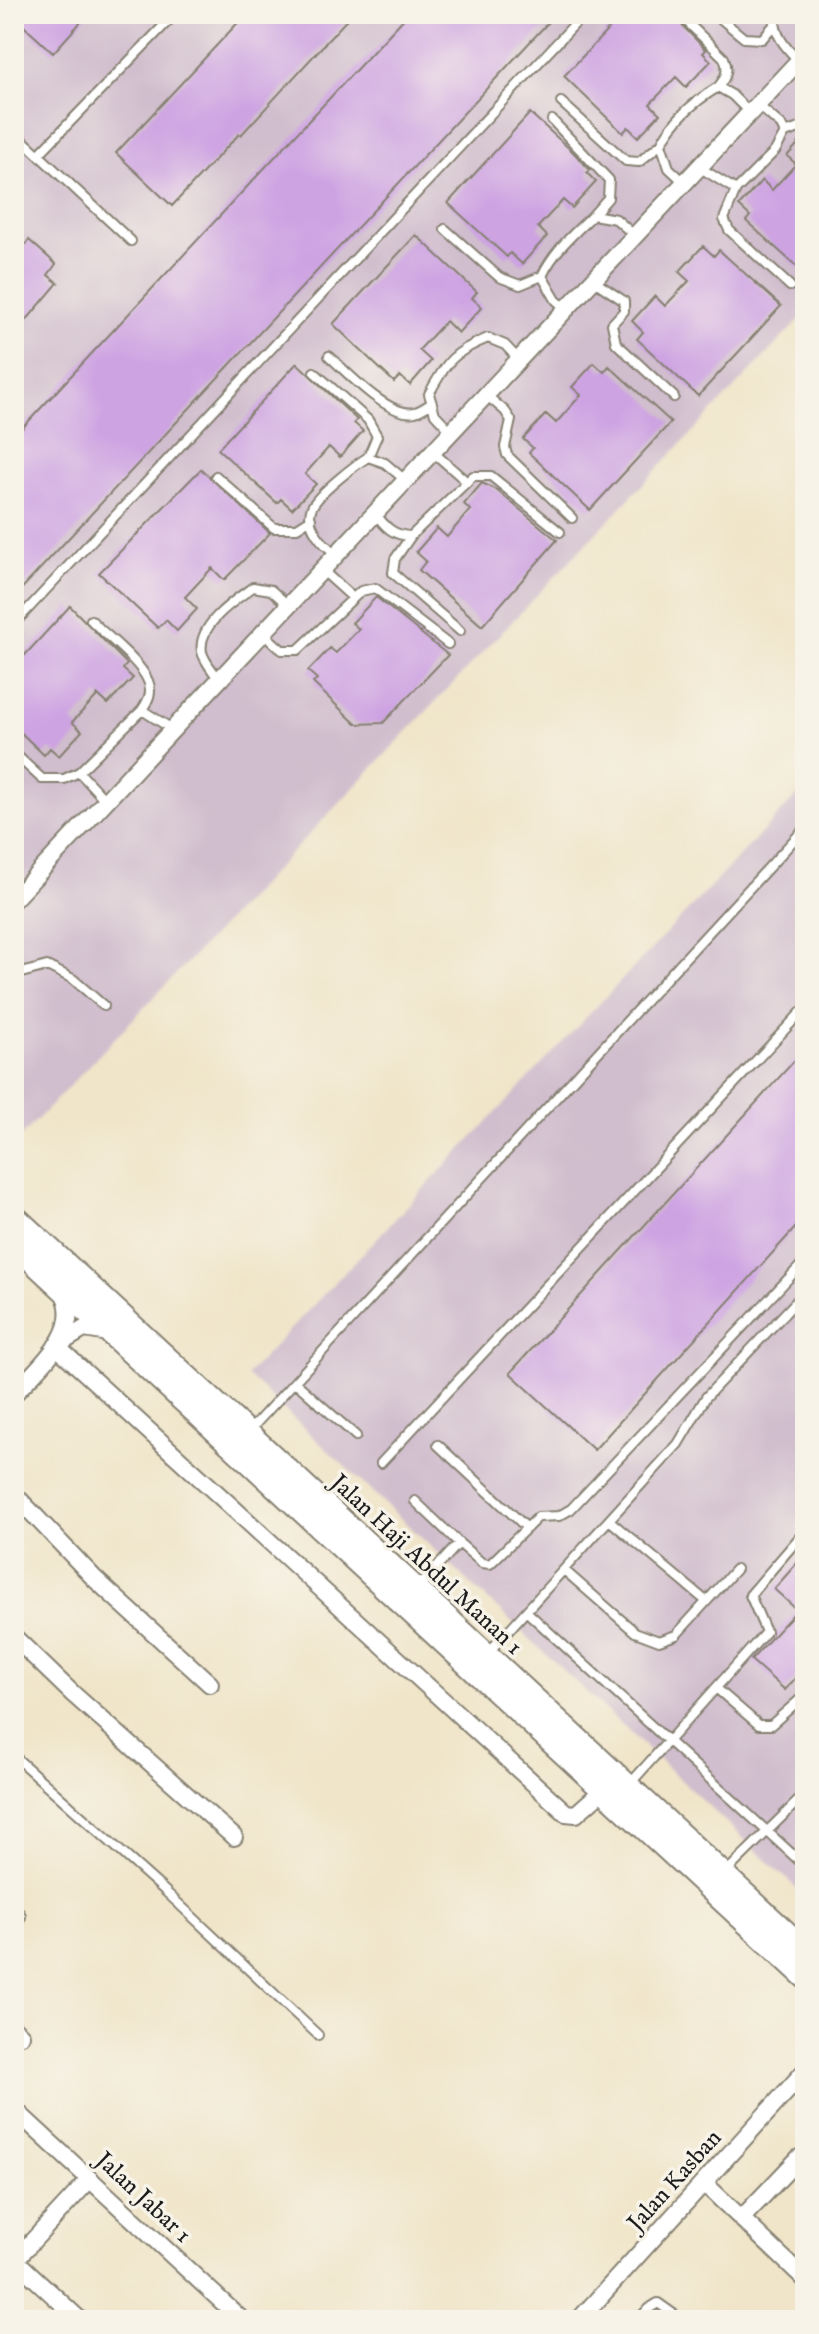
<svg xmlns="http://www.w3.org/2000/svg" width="819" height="2334" viewBox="0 0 819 2334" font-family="'IM FELL English',serif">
	<rect width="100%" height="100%" fill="#f7f3e8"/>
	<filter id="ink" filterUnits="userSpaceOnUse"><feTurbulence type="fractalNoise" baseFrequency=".0125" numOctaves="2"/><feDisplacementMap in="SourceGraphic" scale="16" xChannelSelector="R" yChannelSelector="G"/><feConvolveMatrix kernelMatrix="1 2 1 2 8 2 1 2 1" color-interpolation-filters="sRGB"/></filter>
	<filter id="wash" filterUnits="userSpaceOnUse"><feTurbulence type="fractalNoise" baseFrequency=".006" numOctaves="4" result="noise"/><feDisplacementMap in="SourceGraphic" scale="32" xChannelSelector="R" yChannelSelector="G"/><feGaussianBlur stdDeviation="1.8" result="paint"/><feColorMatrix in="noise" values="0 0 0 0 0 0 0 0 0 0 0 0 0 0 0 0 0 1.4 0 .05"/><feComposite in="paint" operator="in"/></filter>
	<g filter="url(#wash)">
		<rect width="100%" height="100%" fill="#f0e5c9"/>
		<path fill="#d0bdcd" d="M14,14h791v300l-791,830z
			M805,787v1109l-558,-521z"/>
		<g id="blocks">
			<path fill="#cda3e2" d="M14,14h74l-35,39 -39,-36z
				M246,14h106l-111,121 -2,-1 -67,72 -56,-53z
				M408,14h148l-542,583v-160z
				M623,14h48l35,36 -3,3 8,8 -25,26 -10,-10 -26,27 10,10 -22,23 -10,-10 -5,6 -59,-57z
				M530,113l43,39 17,18 -3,3 9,9 -24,26 -9,-8 -25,27 9,9 -25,28 -12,-11 -3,4 -59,-54z
				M805,136v138l-59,-53 4,-5 -11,-10 23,-26 10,10 24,-26 -9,-8z
				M416,235l61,57 -5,6 10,9 -24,26 -12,-12 -27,29 12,11 -21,24 -10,-9 -6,6 -61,-58z
				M29,240l27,24 -8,11 10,8 -44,52v-91l7,6z
				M703,246l11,10 5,-6 62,56 -83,90 -61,-57 6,-7 -11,-11 23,-25 10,10 24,-25 -10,-9z
				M297,363l60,57 -3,3 9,8 -23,26 -11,-10 -24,27 11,10 -24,25 -11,-10 -4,4 -59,-54z
				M594,363l10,9 5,-6 62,56 -81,88 -61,-57 4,-5 -10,-9 23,-25 10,9 25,-28 -9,-8z
				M201,469l69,64 -46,47 -12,-12 -27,29 12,12 -20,22 -11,-11 -8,8 -59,-55z
				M482,483l13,6 62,51 -75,86 -63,-56 7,-9 -10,-9 21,-24 10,9 23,-27 -6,-6z
				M376,597l72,58 -65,68 -27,1 -43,-41 4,-4 -9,-8 22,-23 6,5 23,-24 -7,-6z
				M70,606l57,58 -4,5 10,9 -25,26 -10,-9 -26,27 10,9 -23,25 -9,-8 -6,7 -30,-29v-59z
				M805,1049v168l-211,233 -84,-77z
				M805,1554v113l-20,23 -34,-30 46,-50 -23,-21z"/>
		</g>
	</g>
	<g filter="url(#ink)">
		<use href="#blocks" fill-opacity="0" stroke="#868072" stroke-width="2"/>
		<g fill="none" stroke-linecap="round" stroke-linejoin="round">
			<g stroke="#868072" stroke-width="12">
				<path id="lane" d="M679,14l45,44c5,12 2,20 -6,29
					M715,14l29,24 18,1 12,-14
					M775,14c-2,20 10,33 24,47
					M561,102l65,59 13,1 22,-18
					M552,120l57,60 -1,18 -15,17
					M14,132l117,109
					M785,133l20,-7
					M39,154l136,-140
					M699,167l37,23 39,-39 10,-18 -4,-8 -23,-20
					M685,183l-16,-15 -8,-24c12,-24 34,-43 57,-57l14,8 18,18
					M736,190l-12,29 5,11 61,56
					M445,229l54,48 21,8 22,-9
					M594,281l30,20v10l-12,13 4,19 58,54
					M566,309l-10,-9 -14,-24c12,-25 31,-42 51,-61l23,4 19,17
					M329,356c18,16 60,62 86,56 5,-1 12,-6 17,-9
					M314,372l54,48 9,16 -9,21
					M486,395l19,16 6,9 -6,27 2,8 65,63
					M451,431l-16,-17 -6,-20c18,-33 24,-42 59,-56l17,7 14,15
					M433,452l34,30
					M216,476l58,52h23l14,-9
					M376,514c9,13 18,22 35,22l62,-60h18l69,56
					M411,536l-16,23 -2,14 67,58
					M337,554c-13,-8 -33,-29 -25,-47 7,-14 43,-42 56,-50l17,6 20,17
					M322,570l31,28
					M91,620c15,16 49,41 57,61 5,11 0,20 -6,29
					M14,624l570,-610
					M263,633l19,17h16l63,-59 14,-3 73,56
					M219,680c-5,-8 -15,-19 -17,-28 -5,-27 33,-52 51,-65l18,3 17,15
					M14,753l28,26h22l15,-7
					M106,801l-27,-29 63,-62 30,19
					M14,975l33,-9 26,13 31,27
					M14,1076v4
					M295,1382l61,54
					M250,1430l555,-602
					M438,1445l89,83
					M381,1463l424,-455
					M415,1501l44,42 -42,46
					M609,1520l97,81
					M459,1543l23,20 8,1 48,-47 21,-1 12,-7 234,-248
					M564,1570l71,62 24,9 17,-6 60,-66
					M526,1611l279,255
					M487,1654l191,-210 28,-47 99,-105
					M716,1688l43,37h12l34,-30
					M14,1756l150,134 154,145
					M628,1786l138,-154 -16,-37 55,-64
					M724,1874l81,-80
					M638,2320l10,-11 10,-6 24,17"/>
			</g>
			<g stroke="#868072" stroke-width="20">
				<path id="street" d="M14,899l791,-845
					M61,1343l23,-14 25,4
					M56,1346l510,467 10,1 27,-24
					M14,1394c23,-26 71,-63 49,-102
					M14,1494l81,85 115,105
					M14,1637l59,57 161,143
					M14,1914l3,2
					M14,2029l7,6
					M14,2109l228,211
					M704,2183l101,96
					M741,2219l58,-61 6,6
					M14,2259l66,61
					M15,2260l75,-81
					M579,2320l226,-249"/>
			</g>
			<g stroke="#868072" stroke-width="26">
				<path id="secondary" d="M14,1216l791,734
					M14,1244l791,733"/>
			</g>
			<use href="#lane" stroke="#fff" stroke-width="8"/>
			<use href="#street" stroke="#fff" stroke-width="16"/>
			<use href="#secondary" stroke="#fff" stroke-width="22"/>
		</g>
	</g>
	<g text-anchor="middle" stroke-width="7" stroke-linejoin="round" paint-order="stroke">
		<g font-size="24" fill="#1c1c1c" stroke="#f7f3e8">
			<text transform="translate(427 1564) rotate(43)" y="8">Jalan Haji Abdul Manan 1</text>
			<text transform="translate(674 2180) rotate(-48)" y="8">Jalan Kasban</text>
			<text transform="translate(144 2197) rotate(43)" y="8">Jalan Jabar 1</text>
		</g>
	</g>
	<rect width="819" height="2334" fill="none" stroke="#f7f3e8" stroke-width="48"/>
</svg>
